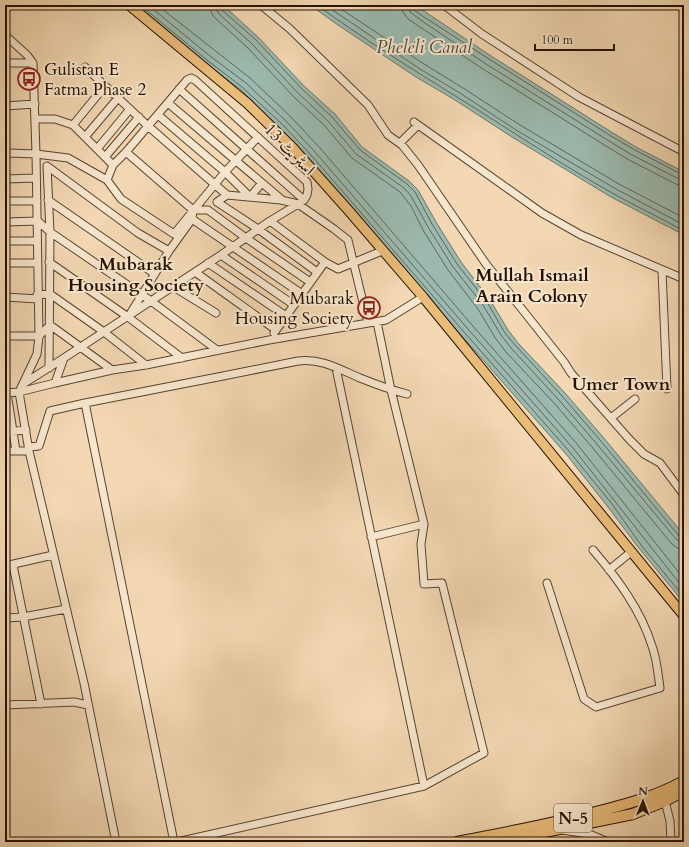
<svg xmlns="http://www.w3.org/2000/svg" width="689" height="847" viewBox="0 0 689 847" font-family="Cardo,Amiri,serif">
	<rect width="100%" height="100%" fill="#f3d8b3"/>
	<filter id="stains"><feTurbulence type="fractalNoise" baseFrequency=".005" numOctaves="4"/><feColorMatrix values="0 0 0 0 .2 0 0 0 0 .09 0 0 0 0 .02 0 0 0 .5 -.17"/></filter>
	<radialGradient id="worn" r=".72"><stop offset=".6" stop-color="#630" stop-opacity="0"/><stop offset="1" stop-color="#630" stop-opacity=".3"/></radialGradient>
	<path fill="#9bb9ae" stroke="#6c7669" d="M134,5h89l36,33 46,49 30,27 27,33 47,34 9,9 18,32 25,40 29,38 18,30 10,13 47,50 38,44 81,98v68l-46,-56 -30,-40 -42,-53 -105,-119 -152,-176 -29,-31 -40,-39 -35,-26z
		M310,5h105l76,51 122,77 23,14 48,25v63l-73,-38 -99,-60 -57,-37 -39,-23 -78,-52z"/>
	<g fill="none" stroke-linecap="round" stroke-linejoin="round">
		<path stroke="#606558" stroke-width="1" d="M140,5l67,55 35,27 41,38 29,31 152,176 105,119 43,53 29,41 43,52
			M148,5l62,51 36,27 40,38 29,31 153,177 105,119 111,141
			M157,5l93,73 41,39 29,31 152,177 105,119 107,135
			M210,5l1,7 3,5 34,31 46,49 30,28 28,33 48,34 11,14 12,24 25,40 30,39 18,30 10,13 48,51 38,44 79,96 6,5 7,1
			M216,5l2,8 34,31 46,49 30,28 28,33 48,34 7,8 17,31 25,40 30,38 18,30 10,13 47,51 38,44 80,96 4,3 4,1
			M221,5l1,5 34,30 46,49 30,28 28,33 47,34 8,8 17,32 25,40 30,38 18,31 10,12 47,51 38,44 79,96 5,1
			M317,5c45,33 92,62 140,92 52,32 103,67 157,97 23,13 47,24 70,37
			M325,5l95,64 40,24 56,37 100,59 68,36
			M335,5l89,59 39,24 57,37 99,59 65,34
			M402,5l1,7 5,7 75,50 123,77 23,14 47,24 8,2
			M408,5l2,7 12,9 64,43 123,77 23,14 47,24 5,1
			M413,5l1,5 10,7 65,42 122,77 24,14 46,24 3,1"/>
		<g stroke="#58432e" stroke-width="9">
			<path id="minor" d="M261,5l29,24 78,76 20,30 14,10 16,20 68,99 78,98 7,11 58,66 15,15 16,9 24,32
				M444,5l38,29 97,63 105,55
				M5,35l22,20 6,8 3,91 3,182 -2,18 -18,38 10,59 55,232 32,159
				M5,63h28
				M85,67l63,59 79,69 54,5 17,4 36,25 14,11 20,83
				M179,89l125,111
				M168,103l113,96
				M5,106l30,-2
				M158,115l67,57 25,25 11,-13
				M35,119h20l18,6 40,40
				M414,122l128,91 39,22 103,44
				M73,125l32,-39
				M85,137l33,-39
				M400,143l18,-18
				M97,149l33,-40
				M126,152l67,58h15l38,28 64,44
				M5,155l5,-2 26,1 32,4 39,22 14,19 53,35 51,-62 33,-35
				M105,157l34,-40
				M5,179l31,-1
				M227,195l-10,7 41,27 59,43
				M48,200l107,74
				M5,201h32
				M193,210l-1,9 110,75
				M270,221l55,41 13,7 44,-18
				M5,222l33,-1 12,11 101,69 66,49
				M5,241h32
				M221,255l73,50
				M49,262l79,55 54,41
				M5,263h32
				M208,263l78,53
				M662,270l5,119
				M195,272l81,58
				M172,286l44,27
				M37,295l13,-1 54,38 42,33
				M5,297l33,2
				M130,314l39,-63 23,-32
				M274,333l51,-71
				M5,336h34l11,-11 62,45
				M49,368l1,-136 -3,-66 91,67 31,18
				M336,368l88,418
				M55,383l57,-13 34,-5 123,-25 117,-20 37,-23
				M23,384l41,-26
				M5,393l14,-1 36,-9 9,-25 157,-103 49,-34 28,-17 6,-4 3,-5 1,-6 -1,-7 -112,-102 -4,-2 -4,2 -61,72 -13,13 -6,15
				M7,393l9,58
				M85,403l89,439
				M611,418l24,-19
				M5,432l21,-2
				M29,447l10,-1 11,-35 35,-8 133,-26 80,-16c23,-3 41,8 62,17 15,6 31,12 47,16
				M5,451h24
				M371,537l53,-13 -33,-134 -14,-68
				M13,565l28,139
				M5,566l48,-11
				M609,570l22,-18
				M547,583l37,116 12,8 64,-19c-2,-14 -3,-29 -8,-42 -11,-36 -35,-68 -59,-96
				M5,618l18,-1 43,-8
				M5,705l69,-3 14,3
				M665,801l5,20 1,21
				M562,830l27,4 19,8
				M502,840v2
				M177,842l247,-56 60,-33 -42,-170 -18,1 -3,-40 3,-20"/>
		</g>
		<g stroke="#251101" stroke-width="11">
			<path id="major" d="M129,5l118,98 45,44 57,64 74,86 261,319"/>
		</g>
		<g stroke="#251101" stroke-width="12">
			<path id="highway" d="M515,838l118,-24 32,-13 19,-10
				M457,842c45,-9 90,-17 135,-29 32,-8 63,-16 92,-32"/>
		</g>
		<use href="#minor" stroke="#f7e6ce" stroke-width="7"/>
		<use href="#major" stroke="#eabc7a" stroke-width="9"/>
		<use href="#highway" stroke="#eabc7a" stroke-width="10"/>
	</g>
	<defs>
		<g id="bus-ring" transform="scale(1.15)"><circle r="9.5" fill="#f7e6ce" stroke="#8f2418" stroke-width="1.5"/><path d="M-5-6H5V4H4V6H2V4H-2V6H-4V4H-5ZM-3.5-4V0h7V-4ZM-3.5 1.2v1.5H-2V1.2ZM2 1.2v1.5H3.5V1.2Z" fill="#8f2418"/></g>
	</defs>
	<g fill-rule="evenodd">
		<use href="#bus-ring" x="29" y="79"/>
		<use href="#bus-ring" x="369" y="308"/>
	</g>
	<g text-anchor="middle" stroke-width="4" stroke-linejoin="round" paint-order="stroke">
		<rect fill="#f7e6ce" stroke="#64513e" stroke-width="1" x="554" y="804" width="38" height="28" rx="3"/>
		<g font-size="16" font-weight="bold" fill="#251101">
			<text x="573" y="824">N-5</text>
		</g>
		<g font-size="17" fill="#251101" stroke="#f7e6ce" text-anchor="start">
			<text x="44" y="75">Gulistan E<tspan x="44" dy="20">Fatma Phase 2</tspan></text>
			<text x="354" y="304" text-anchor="end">Mubarak<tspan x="354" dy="20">Housing Society</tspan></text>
		</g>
		<g font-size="17" fill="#251101" stroke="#f7e6ce">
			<text transform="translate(290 149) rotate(46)" y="6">اسٹریٹ 13</text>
		</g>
		<g font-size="18" font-style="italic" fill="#4e4c3e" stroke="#f7e6ce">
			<text x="424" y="53">Pheleli Canal</text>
		</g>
		<g font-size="18" font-weight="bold" fill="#251101" stroke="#f7e6ce">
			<text x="136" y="270">Mubarak<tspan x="136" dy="21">Housing Society</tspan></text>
			<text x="532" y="281">Mullah Ismail<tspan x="532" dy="21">Arain Colony</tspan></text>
			<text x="621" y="390">Umer Town</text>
		</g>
	</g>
	<rect width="689" height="847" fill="none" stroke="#f3d8b3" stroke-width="20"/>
	<rect x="6" y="6" width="677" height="835" fill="none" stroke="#251101" stroke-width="2"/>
	<rect x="10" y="10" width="669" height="827" fill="none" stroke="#251101"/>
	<g transform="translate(643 801) rotate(1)" stroke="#f7e6ce" stroke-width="3" paint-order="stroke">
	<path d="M0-3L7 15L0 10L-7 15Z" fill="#251101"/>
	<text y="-6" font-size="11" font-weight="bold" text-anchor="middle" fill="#251101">N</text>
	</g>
	<path d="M535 44v6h79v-6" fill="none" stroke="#251101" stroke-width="2"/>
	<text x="541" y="44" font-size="12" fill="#251101" stroke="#f7e6ce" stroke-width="3" paint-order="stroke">100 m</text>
	<rect width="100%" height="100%" filter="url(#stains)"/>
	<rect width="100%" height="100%" fill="url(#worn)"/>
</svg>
